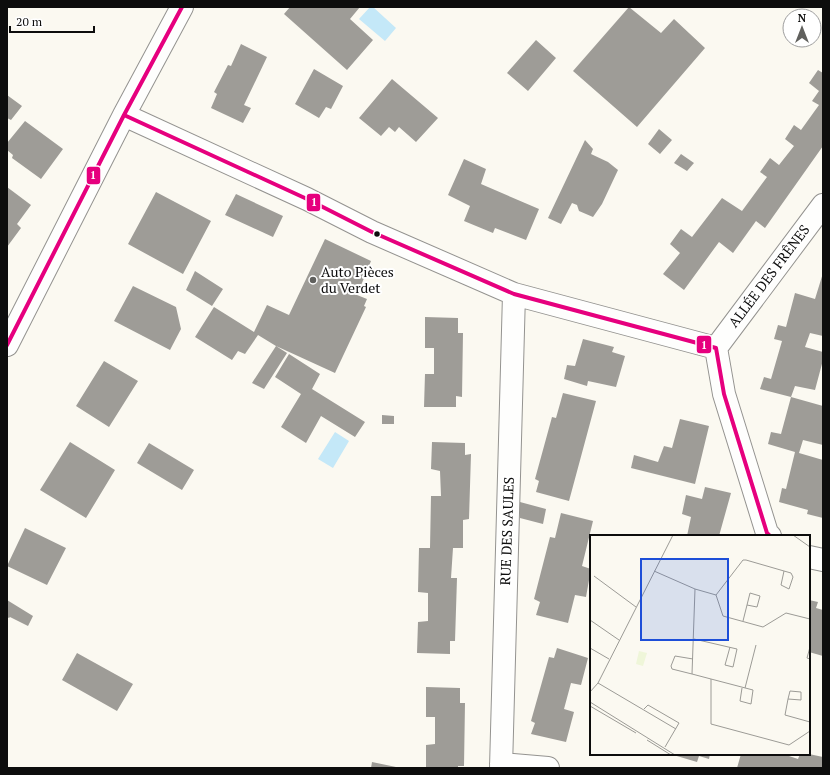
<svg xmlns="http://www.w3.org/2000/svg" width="830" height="775" viewBox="0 0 830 775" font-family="'PT Serif',serif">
	<rect width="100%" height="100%" fill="#fbf9f1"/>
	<path fill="#c4e8f8" d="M370,7h3l23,21 -11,13 -26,-22z
		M335,432l14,9 -16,27 -15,-9z"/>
	<path fill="#9e9c97" d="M290,7h70l-10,12 23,21 -26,30 -63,-56z
		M629,7l32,26 13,-14 31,29 -68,79 -64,-56z
		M536,40l20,18 -28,33 -21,-18z
		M241,44l26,13 -23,48 7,3 -8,15 -32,-15 6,-14 -3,-2 14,-27 3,1z
		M314,69l29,17 -12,23 -5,-2 -7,11 -24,-14z
		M818,70l5,3v73l-58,82 -9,-7 -23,32 -14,-11 -35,48 -21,-16 17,-21 -10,-9 11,-15 11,8 30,-39 20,13 25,-34 -7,-5 10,-14 9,7 15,-19 -9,-7 9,-14 7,5 18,-25 -7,-4 7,-10 -10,-8z
		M392,79l46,39 -22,24 -17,-15 -4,5 -6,-5 -8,9 -22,-18z
		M7,95l15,11 -11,14 -4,-2z
		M25,121l38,28 -22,30 -29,-21 1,-3 -6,-5v-7z
		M659,129l13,11 -12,14 -12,-10z
		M585,140l8,9 -2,5 17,8 10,8 -16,34 -9,13 -14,-6 -2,-6 -5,-2 -11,21 -13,-6z
		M681,154l13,9 -7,8 -13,-8z
		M464,159l22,10 -5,15 58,25 -13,31 -31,-12 -2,5 -29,-12 6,-15 -22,-11z
		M7,187l24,18 -14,19 4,4 -14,19z
		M156,192l55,29 -28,53 -55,-30z
		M236,194l47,22 -10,21 -48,-22z
		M325,239l46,22 -14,34 10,4 -3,7 2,1 -31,66 -59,-27 -18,-11 -13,19 -7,-3 -6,9 -37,-23 19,-30 40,25 13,-27 22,10z
		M195,271l28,18 -11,17 -26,-16z
		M823,273v63l-13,-3 -5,14 18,5v8l-8,30 -20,-4 -4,11 -31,-8 4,-12 7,2 11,-38 -8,-2 4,-14 8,2 9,-34 20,6z
		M133,286l43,21 5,22 -11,21 -56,-29z
		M425,317l33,1v15h5l-1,64 -6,-1v11h-32l1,-33h9v-26h-9z
		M583,339l31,8 -2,5 13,4 -9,31 -28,-6 -1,5 -23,-7 3,-14 8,1z
		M276,346l11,7 -23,36 -12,-6z
		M289,354l31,20 -8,15 53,33 -10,15 -34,-21 -15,27 -25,-16 20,-33 -26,-17z
		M104,361l34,20 -29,46 -33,-21z
		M563,393l33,8 -27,100 -33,-9 3,-11 -4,-2 17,-62 4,1z
		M791,397l32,9v39l-20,-5 -4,13 24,7v58l-16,-4 1,-4 -29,-8 3,-14 4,1 9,-37 -27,-8 3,-12 10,2z
		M382,415l12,1v8h-12z
		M680,419l29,7 -14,58 -64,-16 3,-13 24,7 6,-16 8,2z
		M70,442l45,28 -29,48 -46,-28z
		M432,442l33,1v12l6,-1 -2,65 -6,1v28h-10l-2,30h6l-2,63h-5v13l-33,-1 1,-31 10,-1v-28l-10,-1 1,-44h11l1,-52h10l-1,-25 -9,-2z
		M149,443l45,27 -12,20 -45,-27z
		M705,487l26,6 -12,43h-32l4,-19 -9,-3 4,-19 16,4z
		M520,502l26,7 -3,15 -23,-6z
		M561,513l32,8 -11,45 9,3 -5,28 -11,-2 -7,28 -32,-8 4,-13 -6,-3 16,-62 5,1z
		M25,528l41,20 -19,37 -40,-19z
		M7,600l26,16 -5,10 -18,-9 -1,1 -2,-1z
		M809,600l9,2 -2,6 7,2v46l-14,-4z
		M557,648l31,10 -7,27 -10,-2 -7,26 10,3 -8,30 -35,-8 4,-11 -4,-2 18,-64 5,1z
		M77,653l56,31 -16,27 -55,-31z
		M426,687l34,1v15h5l-1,63h-6v2h-32v-23l9,-1v-27h-9z
		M670,754h40l-1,5 -10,-3 -2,6z
		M741,754h48v2l9,3 2,-5h9l14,3v11h-86z
		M372,762l24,5 -1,1h-24z"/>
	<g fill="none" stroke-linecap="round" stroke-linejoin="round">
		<g stroke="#949390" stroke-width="24">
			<path id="minor" d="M124,115l183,84 65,33 142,62 202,54 8,46 43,139 3,3
				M7,345l117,-230 58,-108
				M716,348l107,-143
				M809,557l14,3
				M501,764l47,4
				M501,768l13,-474"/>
		</g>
		<use href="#minor" stroke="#fefefd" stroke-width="22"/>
		<g stroke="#fff" stroke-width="7">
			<path id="bus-1" d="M124,115l183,84 65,33 142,62 202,54 8,46 43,139 3,3
				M7,345l117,-230 58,-108"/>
		</g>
		<use href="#bus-1" stroke="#e6007e" stroke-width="4"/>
	</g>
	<circle fill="#0d0d0d" stroke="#fff" stroke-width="1.5" cx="377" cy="234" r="3.5"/>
	<circle fill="#60605d" stroke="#fff" stroke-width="1.5" cx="313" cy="280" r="4"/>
	<g text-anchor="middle" stroke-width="4" stroke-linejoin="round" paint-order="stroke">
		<g font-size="14" fill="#0d0d0d" stroke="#fff" text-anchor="start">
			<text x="321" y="277">Auto Pièces<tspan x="321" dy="16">du Verdet</tspan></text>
		</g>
		<g font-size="14" fill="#0d0d0d" stroke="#fff">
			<text transform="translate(769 276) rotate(-53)" y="5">ALLÉE DES FRÊNES</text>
			<text transform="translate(507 531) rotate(-88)" y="5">RUE DES SAULES</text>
		</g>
	</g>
	<g transform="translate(590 535)">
		<rect width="220" height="220" fill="#fbf9f1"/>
		<path d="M49,116l8,2 -4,13 -7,-2z" fill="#eff6d9"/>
		<path fill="none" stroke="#9c9b96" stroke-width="1" d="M203,0l17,12M64,36l41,18 21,6 7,21 40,11 23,-14 24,6M4,41l42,31M105,54l-3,85 19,5v45l78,21 21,-14M126,60l27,-35h3l38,11 7,2 2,4 -4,12 -8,-4 3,-14M0,85l29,20M153,86l7,-28 10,3 -3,11 -10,-2M104,104l43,10 -4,18 -8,-2 5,-18M220,112l-3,11 3,1M0,113l19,11M102,139l-20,-5 -1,-3 4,-10 18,3M121,144l42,11 -2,14 -11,-3 2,-13M8,148l78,46M155,153l11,-43M0,157l8,-9 75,-148M198,164l13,1v-8l-11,-1 -2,8 -3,16 25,7M0,167l85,53M0,171l46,27M54,174l4,-4 31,18 -14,24M57,205l24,15"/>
		<path fill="#1d4ed8" fill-opacity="0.15" stroke="#1d4ed8" stroke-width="2" d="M51,24h87v81h-87z"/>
		<rect width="220" height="220" fill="none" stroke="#0d0d0d" stroke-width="2"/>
	</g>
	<g stroke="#fff" stroke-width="1.5">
		<rect x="86" y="166" width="15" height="19" rx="4" fill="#e6007e"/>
		<rect x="306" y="193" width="15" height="19" rx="4" fill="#e6007e"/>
		<rect x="696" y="335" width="16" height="19" rx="4" fill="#e6007e"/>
	</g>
	<g font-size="11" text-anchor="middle" font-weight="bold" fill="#fff">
		<text x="93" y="179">1</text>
		<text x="314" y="206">1</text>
		<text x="704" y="349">1</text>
	</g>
	<rect width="830" height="775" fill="none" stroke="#0d0d0d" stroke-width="16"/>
	<g transform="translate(802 28)"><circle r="19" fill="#ffffff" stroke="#9e9e9e"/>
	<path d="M0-3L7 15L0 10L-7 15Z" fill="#60605d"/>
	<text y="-6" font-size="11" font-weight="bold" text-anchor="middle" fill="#0d0d0d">N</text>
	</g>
	<path d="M10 26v6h84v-6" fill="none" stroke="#0d0d0d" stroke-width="2"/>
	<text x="16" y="26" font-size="12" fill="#0d0d0d" stroke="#ffffff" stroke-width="3" paint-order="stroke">20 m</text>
</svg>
